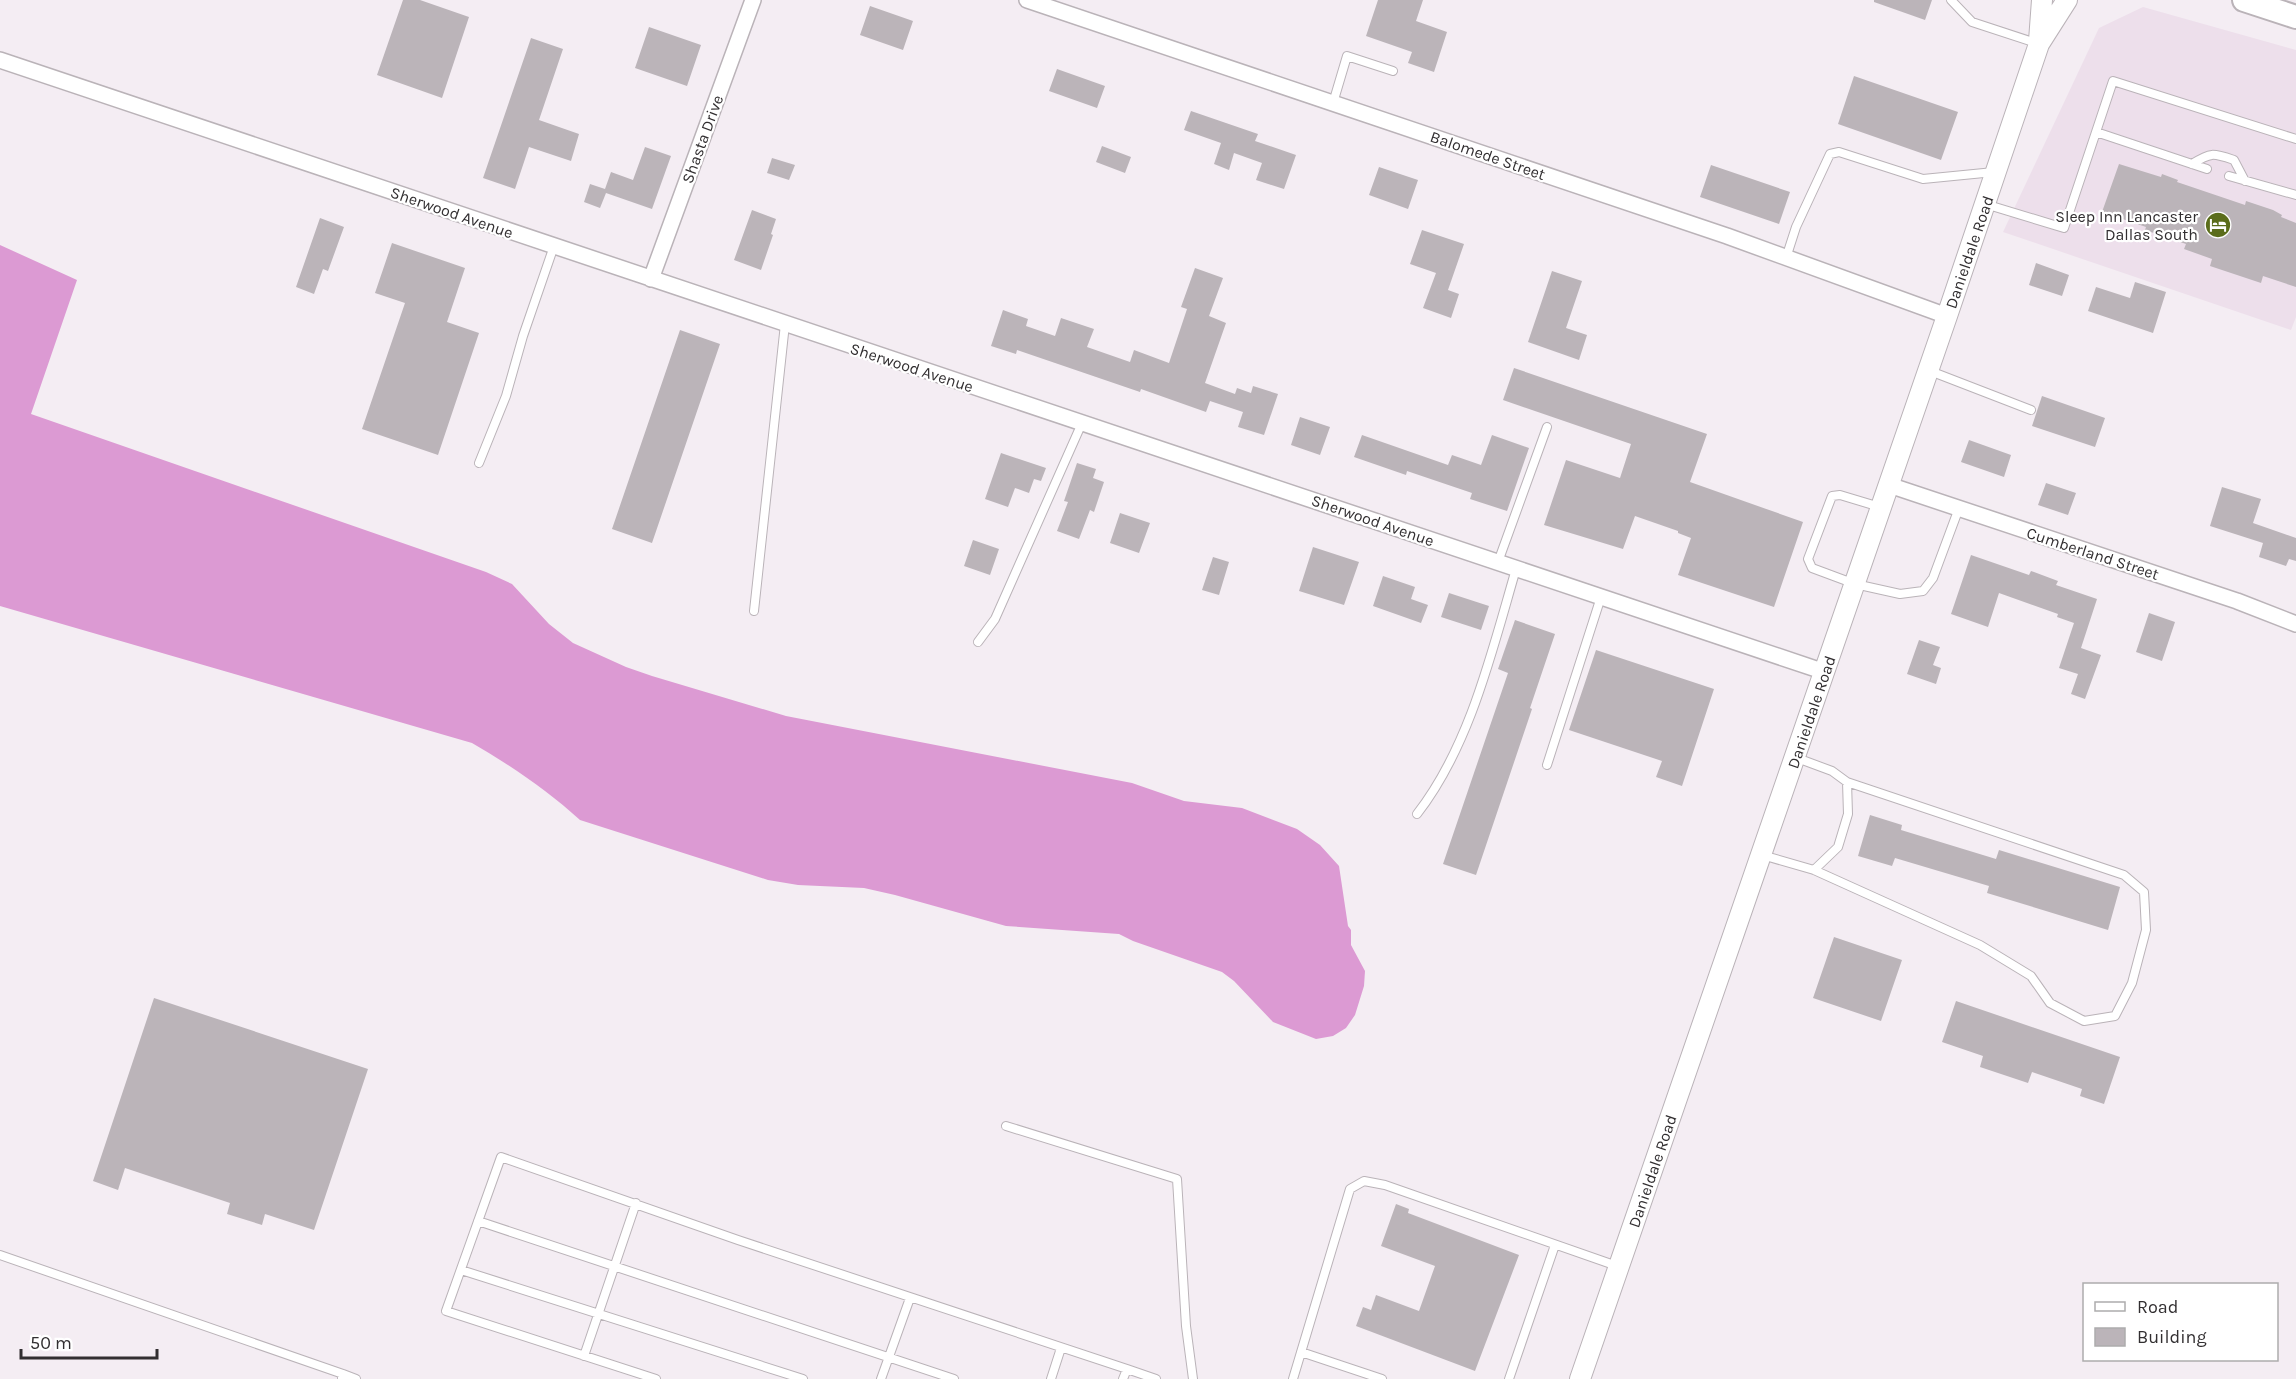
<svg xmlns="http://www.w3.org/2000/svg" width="2296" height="1379" viewBox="0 0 2296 1379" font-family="Karla,sans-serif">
	<rect width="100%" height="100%" fill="#f4edf3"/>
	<path fill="#eddfeb" d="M2143,7l153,43v267l-5,13 -288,-98 96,-204z"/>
	<path fill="#dc9ad3" d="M0,245l77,35 -46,134 455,158 26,12 37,40 24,19 53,24 26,9 134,40 346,67 52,18 58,7 55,21 23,16 19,21 9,60 3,4v15l14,26 -1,15 -9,29 -9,13 -13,8 -17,3 -43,-17 -39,-41 -12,-9 -89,-31 -14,-7 -113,-8 -111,-31 -31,-7 -66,-3 -30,-5 -188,-60c-33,-30 -70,-55 -108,-77l-472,-137z"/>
	<path fill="#bbb4b9" d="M403,0h17l49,17 -27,81 -65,-23z
		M1378,0h45l-7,21 31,11 -13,40 -26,-9 4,-11 -46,-16z
		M1874,0h58l-7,20 -51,-18z
		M870,6l43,15 -10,29 -43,-15z
		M649,27l52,18 -14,41 -52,-18z
		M531,38l32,11 -24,71 40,14 -8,27 -42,-14 -14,42 -32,-11z
		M1057,69l48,17 -8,22 -48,-17z
		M1854,76l104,36 -17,48 -103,-36z
		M1191,111l67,23 -3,7 41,14 -12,34 -28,-9 6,-17 -28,-10 -5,17 -15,-6 7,-21 -37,-13z
		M1102,146l29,11 -6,16 -29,-11z
		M645,147l26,9 -19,53 -46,-16 -6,15 -16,-6 6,-18 15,5 6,-17 22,8z
		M772,158l23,7 -6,15 -22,-7z
		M2119,164l42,13 1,-3 16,6 -1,2 68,23 1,-4 27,9 9,5 -1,2 15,6v64l-33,-11 -2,7 -51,-17 2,-7 -28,-10 2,-5 -41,-14 1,-3 -44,-15z
		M1711,165l79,27 -11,32 -79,-27z
		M1379,167l39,13 -10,29 -39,-14z
		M752,210l24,9 -5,15 2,1 -12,35 -27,-10z
		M320,218l24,9 -16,44 -5,-2 -9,25 -18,-7z
		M1422,230l42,14 -16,46 11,4 -8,24 -28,-10 13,-35 -26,-9z
		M392,243l73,25 -18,54 32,11 -41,122 -76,-26 43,-126 -30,-10z
		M2036,263l33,12 -7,21 -33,-11z
		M1195,268l28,10 -14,38 17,7 -21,60 30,11 2,-6 14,5 2,-7 25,8 -14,41 -26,-8 5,-15 -33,-11 -4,11 -65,-23 -1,3 -123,-42 -1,4 -25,-8 12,-36 25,9 -2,7 29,10 6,-18 33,11 -7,18 43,15 4,-12 35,13 18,-54 -6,-2z
		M1552,271l30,10 -16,47 21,7 -8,25 -51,-18z
		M2135,282l31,10 -13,41 -65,-22 8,-24 34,11z
		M680,330l40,14 -68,199 -40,-14z
		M1514,368l193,66 -17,48 113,40 -29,85 -96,-32 13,-37 -13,-5v-2l-43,-15 -12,33 -79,-24 22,-65 54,18 11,-34 -128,-44z
		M2042,396l63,22 -10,29 -63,-21z
		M1300,417l30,10 -10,28 -29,-10z
		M1362,435l86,30 4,-10 29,10 11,-30 37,13 -22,63 -37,-12 2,-6 -65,-22 -1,4 -52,-18z
		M1969,440l42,15 -7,22 -43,-15z
		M1001,453l45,15 -5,13 -7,-2 -5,14 -14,-5 -7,19 -23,-8z
		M1077,463l19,6 -3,9 11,4 -10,30 -4,-2 -11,29 -22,-8 11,-29 -4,-1z
		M2046,483l30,10 -8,22 -30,-10z
		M2222,487l39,12 -8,24 43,15v23l-7,-2 -3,7 -27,-9 4,-14 -53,-17z
		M1120,513l30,10 -11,30 -29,-10z
		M973,540l26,9 -9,26 -26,-9z
		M1313,547l46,15 -15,43 -45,-14z
		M1971,555l58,20 2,-4 27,10 -2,4 41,14 -16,49 20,7 -16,44 -14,-5 7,-20 -19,-6 15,-45 -17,-6 1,-3 -59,-21 -11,34 -37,-13z
		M1213,557l16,5 -10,33 -17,-5z
		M1383,576l32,11 -4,12 17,6 -7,18 -48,-17z
		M1449,593l40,13 -8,24 -40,-13z
		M2149,613l26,9 -13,39 -26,-9z
		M1515,620l40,14 -25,74 2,1 -56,166 -33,-11 65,-191 -10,-4z
		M1919,640l21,7 -7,18 8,3 -5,16 -29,-10z
		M1596,650l118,39 -32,97 -26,-9 6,-16 -93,-31z
		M1870,815l32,10 -1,5 95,29 3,-9 121,37 -12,43 -121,-37 2,-7 -94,-28 -3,8 -34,-10z
		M1834,937l68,23 -21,61 -68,-23z
		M154,998l214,71 -54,161 -49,-16 -3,11 -35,-11 3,-11 -105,-35 -7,22 -25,-9z
		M1956,1001l164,56 -16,47 -24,-8 2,-7 -50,-17 -4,11 -48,-16 3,-11 -41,-14z
		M1396,1204l13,5 -1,4 111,42 -44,116 -119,-45 7,-19 8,3 5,-15 43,16 16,-45 -54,-20z"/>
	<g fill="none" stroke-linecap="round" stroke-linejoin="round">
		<g stroke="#bab3b8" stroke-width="10">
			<path id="service" d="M1951,0l21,22 67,22
				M1333,103l14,-47 46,15
				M2096,132l111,37
				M2192,164c19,-12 21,-11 42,-4l11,21
				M2229,176l67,19
				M1985,204l79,24 49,-147 183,58
				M1786,258l10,-31 34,-73 9,-2 84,27 71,-7
				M1930,371l101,39
				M479,463l27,-67 17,-60 31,-90
				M1880,507l-40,-12 -8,1 -24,63 4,9 43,16 45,10 23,-3 10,-13 26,-70
				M1498,562l49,-135
				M754,611l31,-287
				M978,642l17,-23 87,-196
				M1797,758l35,13 15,11 1,32 -10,33 -24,23
				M1547,765l54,-168
				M1417,814c53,-68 75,-163 99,-245
				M1762,855l52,15 166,75 51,31 19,27 34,18 31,-5 17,-33 14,-53 -2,-38 -20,-17 -277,-93
				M1006,1126l171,53 9,147 7,53
				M478,1221l476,158
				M0,1255l343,119
				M461,1270l342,109
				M1301,1352l81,27
				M584,1356l52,-153
				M342,1378l1,-4 13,5
				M656,1379l-210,-68 55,-154 237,83 389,129
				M881,1379l29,-81
				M1051,1379l10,-31
				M1123,1379l4,-10 29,10
				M1293,1379l57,-190 14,-8 21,4 232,81
				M1509,1379l46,-134"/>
		</g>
		<g stroke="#bab3b8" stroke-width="18">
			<path id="minor" d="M1027,0l700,236 220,80
				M0,60l1825,612
				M651,279l102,-279
				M1889,485l348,116 59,23"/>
		</g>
		<g stroke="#bab3b8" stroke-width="22">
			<path id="tertiary" d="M2039,41l3,-41
				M1580,1379l367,-1063 92,-272 28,-44"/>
		</g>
		<g stroke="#bab3b8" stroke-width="26">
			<path id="secondary" d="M2244,0l52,17"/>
		</g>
		<use href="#service" stroke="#fff" stroke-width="8"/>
		<use href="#minor" stroke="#fff" stroke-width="15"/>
		<use href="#tertiary" stroke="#fff" stroke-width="20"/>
		<use href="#secondary" stroke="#fff" stroke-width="22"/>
	</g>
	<defs>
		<g id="hotel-disc" transform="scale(1.35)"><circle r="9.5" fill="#5b6d1b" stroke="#fff"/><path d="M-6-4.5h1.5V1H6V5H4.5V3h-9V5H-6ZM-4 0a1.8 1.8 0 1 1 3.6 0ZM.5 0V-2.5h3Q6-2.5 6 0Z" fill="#fff"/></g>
	</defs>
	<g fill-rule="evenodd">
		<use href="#hotel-disc" x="2218" y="225"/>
	</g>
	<g text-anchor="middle" stroke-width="4.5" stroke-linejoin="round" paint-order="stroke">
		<g font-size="16" fill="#322f31" stroke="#fff">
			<text transform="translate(702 139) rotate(-70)" y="6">Shasta Drive</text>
			<text transform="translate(1488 155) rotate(19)" y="6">Balomede Street</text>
			<text transform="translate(452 212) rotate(19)" y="6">Sherwood Avenue</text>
			<text transform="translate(1969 252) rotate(-71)" y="6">Danieldale Road</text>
			<text transform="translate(912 367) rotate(18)" y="6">Sherwood Avenue</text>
			<text transform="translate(1373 520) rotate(19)" y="6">Sherwood Avenue</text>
			<text transform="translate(2093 553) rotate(18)" y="6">Cumberland Street</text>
			<text transform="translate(1811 712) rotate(-71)" y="6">Danieldale Road</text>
			<text transform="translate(1652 1171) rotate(-71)" y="6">Danieldale Road</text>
		</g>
		<g font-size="16" fill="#322f31" stroke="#fff" text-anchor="end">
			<text x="2198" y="222">Sleep Inn Lancaster<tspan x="2198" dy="18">Dallas South</tspan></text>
		</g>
	</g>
	<rect x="2083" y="1283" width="195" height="78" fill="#ffffff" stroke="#adacad" stroke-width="1.5"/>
	<rect x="2095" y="1302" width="30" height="9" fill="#ffffff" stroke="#adacad" stroke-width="1.5"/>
	<text x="2137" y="1313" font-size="18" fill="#322f31">Road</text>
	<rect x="2095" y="1328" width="30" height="18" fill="#bbb4b9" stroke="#adacad" stroke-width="1.5"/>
	<text x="2137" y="1343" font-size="18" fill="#322f31">Building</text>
	<path d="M21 1349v9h136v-9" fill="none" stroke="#322f31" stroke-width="3"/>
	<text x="30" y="1349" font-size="18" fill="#322f31" stroke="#ffffff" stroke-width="4.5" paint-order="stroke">50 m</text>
</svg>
